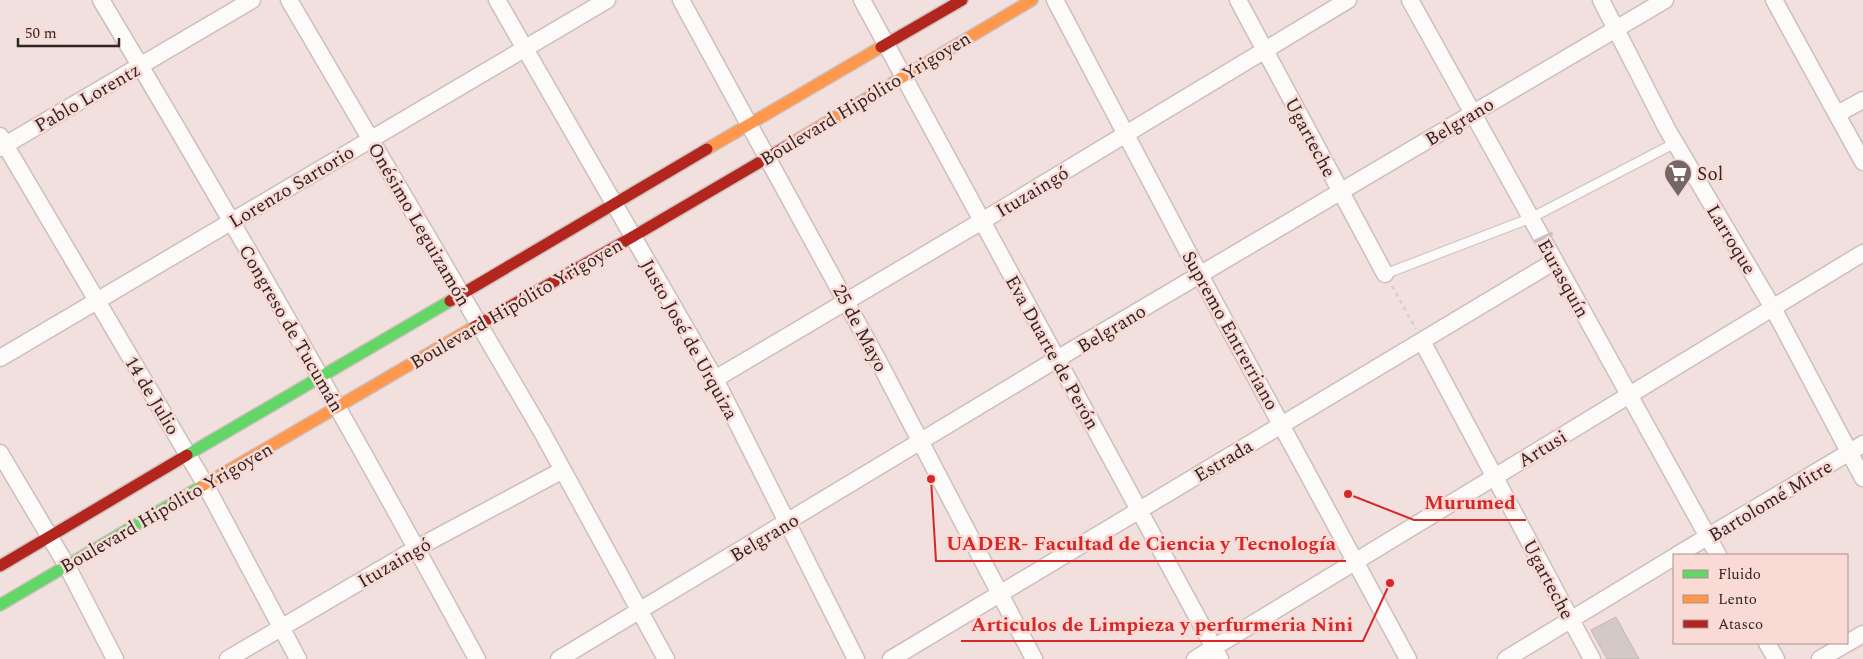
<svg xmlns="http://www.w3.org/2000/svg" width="1863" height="659" viewBox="0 0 1863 659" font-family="Spectral,serif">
	<rect width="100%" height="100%" fill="#f1e0dd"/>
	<path fill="#d5c9c5" stroke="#c3b6b2" d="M1616,617l23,42h-32l-16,-29z"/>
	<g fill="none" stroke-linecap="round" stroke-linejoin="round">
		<g stroke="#ccbfbd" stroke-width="11">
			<path id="lane" d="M1385,274l146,-56 144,-75"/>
		</g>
		<g stroke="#ccbfbd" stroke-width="19">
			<path id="street" d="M101,0c130,217 255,437 376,659
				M289,0l253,432 124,227
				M497,0l218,379 141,280
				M681,0l199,364 154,295
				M862,0l358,659
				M1055,0l145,275 208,384
				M1238,0l147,274
				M1410,0l308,555
				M1601,0l66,129 106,179 90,170
				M1774,0l89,162
				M1837,114l26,-14
				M0,136l205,348 93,175
				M0,148l252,-148
				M1422,341l170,318
				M0,358l607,-358
				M715,379l267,-158 366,-221
				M0,453l67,113 48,93
				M1677,555l186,-111
				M1767,643l9,16
				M228,659l189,-111 146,-78
				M559,659l498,-300 608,-359
				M891,659l664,-398
				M1195,659l668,-406
				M1506,659l168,-102
				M1820,659l43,-25"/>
		</g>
		<g stroke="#ccbfbd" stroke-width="14">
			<path id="fast" d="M187,455l263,-154
				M0,605l202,-119"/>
		</g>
		<g stroke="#ccbfbd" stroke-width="14">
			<path id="slow" d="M787,146l245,-146
				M707,149l174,-102
				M202,486l272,-159"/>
		</g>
		<g stroke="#ccbfbd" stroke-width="14">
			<path id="jam" d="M881,47l81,-47
				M450,301l257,-152
				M474,327l160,-91 153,-90
				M0,566l187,-111"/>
		</g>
		<path stroke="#d6d1d0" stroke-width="2.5" stroke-dasharray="4 4" stroke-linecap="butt" d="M1392,286l24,43"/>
		<use href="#lane" stroke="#fdfafa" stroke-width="9"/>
		<use href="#street" stroke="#fdfafa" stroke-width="16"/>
		<use href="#fast" stroke="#63d668" stroke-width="11"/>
		<use href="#slow" stroke="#ff974d" stroke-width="11"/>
		<use href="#jam" stroke="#b3261e" stroke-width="11"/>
		<path stroke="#c6c2c1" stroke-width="4" d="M1536,241l15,-7"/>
	</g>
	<defs>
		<g id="supermarket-pin" transform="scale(1.4375)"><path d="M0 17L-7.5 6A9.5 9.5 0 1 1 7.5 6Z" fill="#746765" stroke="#f9dad5"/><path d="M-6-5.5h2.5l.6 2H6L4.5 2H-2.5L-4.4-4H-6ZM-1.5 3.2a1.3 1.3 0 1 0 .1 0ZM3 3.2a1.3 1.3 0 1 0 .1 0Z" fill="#fff"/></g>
	</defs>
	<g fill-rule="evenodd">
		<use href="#supermarket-pin" x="1678" y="173"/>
	</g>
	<g text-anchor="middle" stroke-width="5" stroke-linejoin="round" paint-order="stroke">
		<g font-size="19" fill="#312624" stroke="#f9dad5">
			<text transform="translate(87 97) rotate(-30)" y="7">Pablo Lorentz</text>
			<text transform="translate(865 98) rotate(-31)" y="7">Boulevard Hipólito Yrigoyen</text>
			<text transform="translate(1459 121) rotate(-31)" y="7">Belgrano</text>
			<text transform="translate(1311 137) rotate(62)" y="7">Ugarteche</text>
			<text transform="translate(291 186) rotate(-31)" y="7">Lorenzo Sartorio</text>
			<text transform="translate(1032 191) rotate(-31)" y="7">Ituzaingó</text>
			<text transform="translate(420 224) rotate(60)" y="7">Onésimo Leguizamón</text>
			<text transform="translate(1732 239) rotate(59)" y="7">Larroque</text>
			<text transform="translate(1564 278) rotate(61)" y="7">Eurasquín</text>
			<text transform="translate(516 303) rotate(-30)" y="7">Boulevard Hipólito Yrigoyen</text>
			<text transform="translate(292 328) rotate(60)" y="7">Congreso de Tucumán</text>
			<text transform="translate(861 328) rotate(62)" y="7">25 de Mayo</text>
			<text transform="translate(1111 328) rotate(-31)" y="7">Belgrano</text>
			<text transform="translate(1231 330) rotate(61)" y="7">Supremo Entrerriano</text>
			<text transform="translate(690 339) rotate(61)" y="7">Justo José de Urquiza</text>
			<text transform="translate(1053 352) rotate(61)" y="7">Eva Duarte de Perón</text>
			<text transform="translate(153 395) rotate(59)" y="7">14 de Julio</text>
			<text transform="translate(1542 448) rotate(-31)" y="7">Artusi</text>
			<text transform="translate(1223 460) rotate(-31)" y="7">Estrada</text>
			<text transform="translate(1770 500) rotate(-31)" y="7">Bartolomé Mitre</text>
			<text transform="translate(166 507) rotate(-30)" y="7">Boulevard Hipólito Yrigoyen</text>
			<text transform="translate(764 537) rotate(-31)" y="7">Belgrano</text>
			<text transform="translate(394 562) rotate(-30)" y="7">Ituzaingó</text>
			<text transform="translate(1549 579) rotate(62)" y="7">Ugarteche</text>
		</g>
		<g font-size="19" fill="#312624" stroke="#f9dad5" text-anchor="start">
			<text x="1697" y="180">Sol</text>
		</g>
	</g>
	<path fill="none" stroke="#d62828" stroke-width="2" d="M1348 494L1414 520H1526M931 479L936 561H1346M1390 583L1363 641H961"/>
	<g fill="#d62828" stroke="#f9dad5" stroke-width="2">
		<circle cx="1348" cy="494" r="5"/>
		<circle cx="931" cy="479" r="5"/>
		<circle cx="1390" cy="583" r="5"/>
	</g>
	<g font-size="20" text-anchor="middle" font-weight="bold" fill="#d62828" stroke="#f9dad5" stroke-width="5" stroke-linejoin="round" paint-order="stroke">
		<text x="1470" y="509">Murumed</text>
		<text x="1141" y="550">UADER- Facultad de Ciencia y Tecnología</text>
		<text x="1162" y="631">Articulos de Limpieza y perfurmeria Nini</text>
	</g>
	<rect x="1673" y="554" width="175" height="90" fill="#f9dad5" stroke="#a9928e"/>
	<rect x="1683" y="570" width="25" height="8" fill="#63d668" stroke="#a9928e"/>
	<text x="1718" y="579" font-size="15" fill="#312624">Fluido</text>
	<rect x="1683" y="595" width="25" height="8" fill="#ff974d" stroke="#a9928e"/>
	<text x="1718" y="604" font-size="15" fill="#312624">Lento</text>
	<rect x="1683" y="620" width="25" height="8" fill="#b3261e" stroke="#a9928e"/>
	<text x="1718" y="629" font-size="15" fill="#312624">Atasco</text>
	<path d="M18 38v8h101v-8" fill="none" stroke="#312624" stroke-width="2.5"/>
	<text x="25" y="38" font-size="15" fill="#312624" stroke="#f9dad5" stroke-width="4" paint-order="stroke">50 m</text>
</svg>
